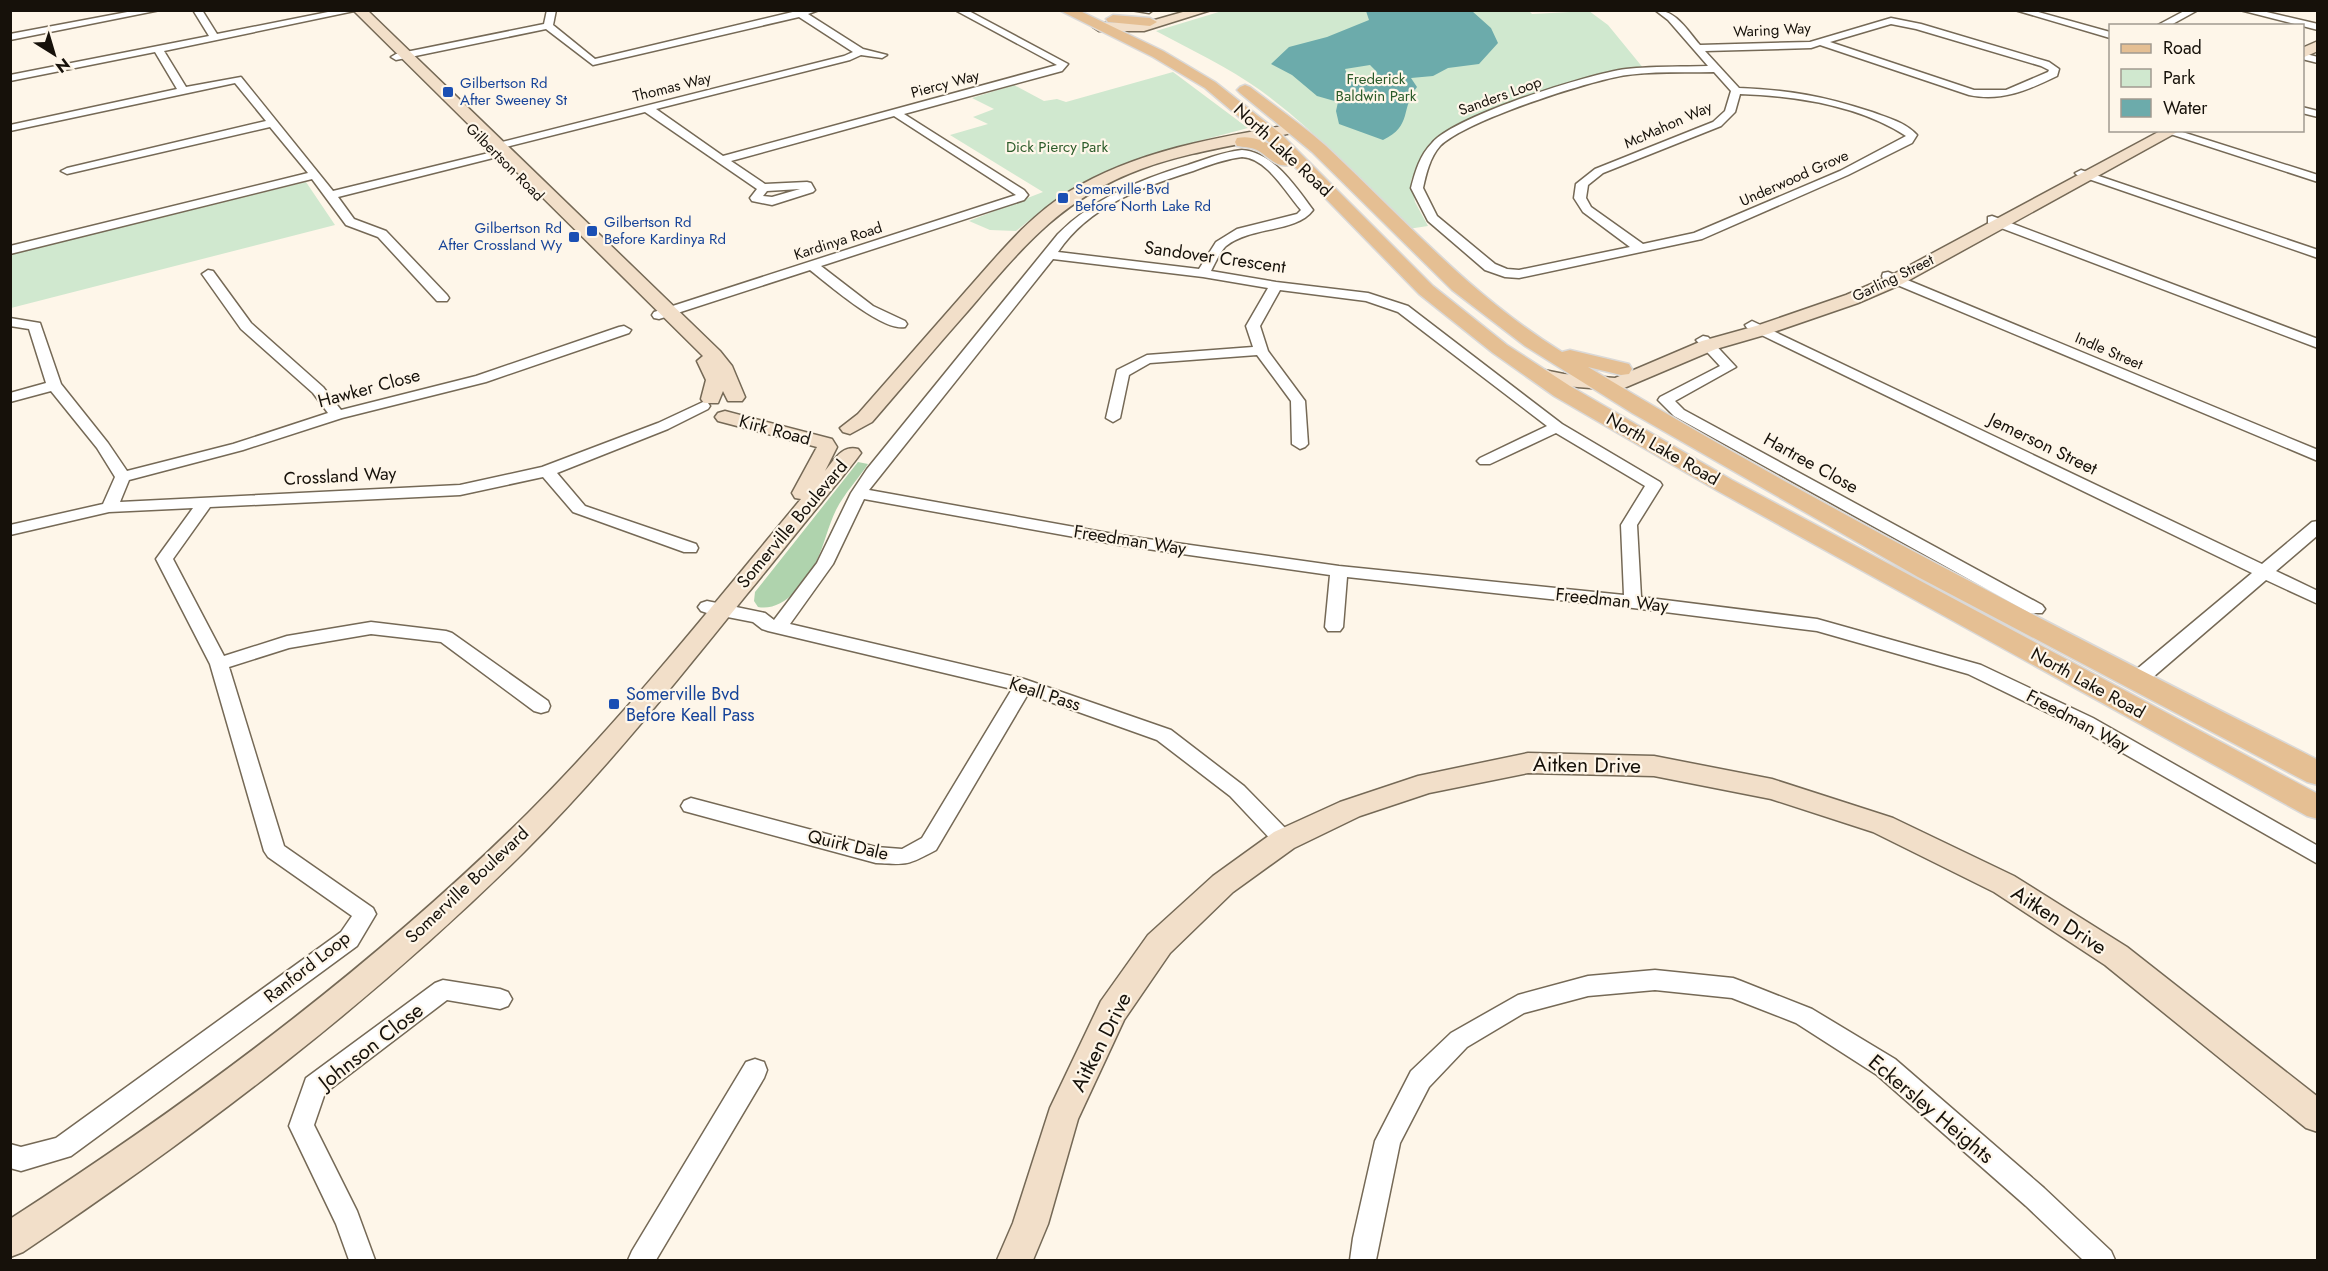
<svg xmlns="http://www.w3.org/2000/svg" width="2328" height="1271" viewBox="0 0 2328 1271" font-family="Jost,sans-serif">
	<rect width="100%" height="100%" fill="#fef6e9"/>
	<path fill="#d0e8cf" d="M1528,10l4,4 57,-3 19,14 36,44 -111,28 -76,27 -23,15 -23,41 4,22 13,24 -20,3c-47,-49 -93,-99 -148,-139 -32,-23 -69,-40 -104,-59l66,-20z
		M1173,72l75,56 -53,14 -122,48 -22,13 -35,28 -26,-1 -21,-9 74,-29 -93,-57 38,-11 -15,-7 21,-8 -22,-11 42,-13 30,16 13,-2 9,3z
		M306,182l29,43 -324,83v-54z"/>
	<path fill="#afd3ad" d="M858,462l10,2c-10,15 -24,30 -32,46 -8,16 -12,36 -20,52 -10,21 -33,50 -58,45l-4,-6 1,-9z"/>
	<path fill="#6cabab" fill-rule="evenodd" d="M1366,11h106l19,17 7,15 -19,21 -31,4 -15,8 -22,2 6,9c-17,21 -4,39 -34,53l-44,-16 -3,-13 2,-9 -21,-6 -25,-21 -21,-11 18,-17 38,-10 42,-17zM1370,65l7,7 1,10 -18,2 -11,-5 -4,-10z"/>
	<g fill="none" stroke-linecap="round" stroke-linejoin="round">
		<g stroke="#756956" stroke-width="3">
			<path id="street" d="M138,10h22l-150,30v-6z
				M193,10h9l15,24 121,-24h21l-195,41 22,36 55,-10 92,114 172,-42 4,1v4l-171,43 16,22 32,12 61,64 2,3 -2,3h-10l-59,-64 -32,-12 -34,-46 -302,75v-8l298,-73 -38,-46 -203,47 -6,-3 6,-3 199,-47 -31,-38 -225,48v-6l167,-36 -22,-37 -145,29v-6l199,-39z
				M547,10h9l-3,15 42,34 206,-49h18l-11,4 55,35 24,6 -5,3 -21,-3 -11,5 -194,49 67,47 334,-91 -102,-55h12l101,54 -6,7 -158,43 120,76 4,5 -4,5 -203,66 52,40 32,15 2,3 -2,3c-22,5 -77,-43 -95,-57l-151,49 -5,-1 -2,-3 2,-3 362,-117 -122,-79 -163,45 34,23 42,-2 4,1 4,7 -2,2 -41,13 -20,-4 -2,-3 7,-9 -112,-77 -155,39 -6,-3 2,-2 358,-90 9,-4 -54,-35 -206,48 -47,-36 -150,31 -5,-3 5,-3 148,-30zM800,189l-28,8 -9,-1 4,-5z
				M1131,10h22l-4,3z
				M1655,10c21,0 32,20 45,35l110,-3 81,-24 30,6 128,38 10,7 -2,7c-29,14 -55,26 -88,19l-149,-50 -9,3 -106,3 34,37c51,2 84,8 133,24 16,6 33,10 45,23l-5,8 -64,32 -146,64 -183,39 -14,-1 -20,-7 -57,-49 -17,-33c4,-16 9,-33 21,-45 23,-27 156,-69 194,-74 28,-3 55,-2 82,-3l-40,-46zM1891,24l25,5 125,37 8,4 -1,2 -42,18h-32l-144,-48zM1714,72l17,19 -6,20 -12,11 -118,47 -19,15 -2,14 9,14 47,35 -111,23 -12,-1 -12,-5 -58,-48 -14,-28c3,-14 7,-31 17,-42 25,-25 150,-66 187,-71 29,-4 58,-2 87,-3zM1740,94c56,2 118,11 166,42l-66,35 -146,62 -51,11 -52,-37 -5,-9 2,-13 15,-12 118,-47 14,-14z
				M2015,10h16l79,22v6z
				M2186,10h12l-29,16h-13z
				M2240,10h18l60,14v6z
				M2302,53l16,4v6l-16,-4z
				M2302,107l16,4v6l-16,-4z
				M2158,130h18l142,45v7z
				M1242,150c31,2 54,37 71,60 -17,23 -62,16 -87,36 -6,6 -11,17 -15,25l65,11 92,11 40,13 154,118 98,58 2,3 -25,40 4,72 176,22 164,46 112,53 225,128v18l-239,-136 -111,-54 -151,-43 -184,-23 -286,-31 -4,50 -3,4h-12l-3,-4 5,-52 -211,-30 -255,-46 -31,65 -43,60 234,55 147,51 73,56 47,48 3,6 -3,6 -7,2 -7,-2 -47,-50 -73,-56 -129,-46 -92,156c-28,15 -28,15 -60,13l-192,-52 -3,-5 3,-5 7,-3 185,49 26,2 20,-11 90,-149 -244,-58 -6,-2 -9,-7 -46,-9 -6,-2 -3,-4 3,-4 6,-2 58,12 9,7 43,-57 34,-70 16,-24 191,-235c36,-36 81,-54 130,-69 18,-6 35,-13 54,-15zM1242,157c25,1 44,36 59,53l-4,4 -60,15 -21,13 -17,27 -141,-17c31,-46 84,-65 135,-81 16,-6 32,-12 49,-14zM1053,259l150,18 65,11 -22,38 7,21 -106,8 -30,15 -11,48 7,4 7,-4 9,-43 21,-12 107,-8 34,46 1,43 8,5 5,-2 3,-3 -3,-43 -37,-50 -8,-25 20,-36 86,11 32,11 149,114 -67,32 -3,3 3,3h10l66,-31 89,53 -24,39 3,70 -285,-29 -220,-31 -250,-45z
				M2081,170l237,80v8l-241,-83 -2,-2z
				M1992,216l326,123v9l-330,-125v-6z
				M208,270l5,1 38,52 72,64 18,23 135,-34 143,-49 5,-1 7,4 -2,3 -143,49 -144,36 -99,32 -114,30 -9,22 340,-17 82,-18 116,-44 45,-21 5,1 2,3 -2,3 -40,20 -111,44 28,33 111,38 2,4 -2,4h-12l-111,-40 -30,-35 -83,18 -250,12 -37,52 51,97 63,-20 84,-14 75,9 6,2 96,68 2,5 -2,5 -7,2 -7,-2 -93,-69 -70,-8 -82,14 -60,19 55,179 89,62 3,6 -19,32 -286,210 -50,15 -11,-3v-24l11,3 35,-9 285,-206 11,-16 -84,-59 -4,-6 -54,-187 -54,-105 37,-51 -84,4 -99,23v-10l93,-21 12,-27 -18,-29 -46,-57 -41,11v-9l36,-10 -17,-54 -19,-3v-8l30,5 21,61 47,59 19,28 106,-27 95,-31 -15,-20 -72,-64 -39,-55z
				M1888,272l430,178v11l-435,-182 -1,-3 1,-3z
				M1752,321l510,243 50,-42 6,-1v14l-42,36 42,20v13l-52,-24 -121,104 -7,1 -7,-1 -2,-5 2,-5 121,-101 -505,-245 -2,-3z
				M1703,336l5,1 28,30 -61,34 9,9 358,195 3,4 -3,4h-12l-356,-197 -16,-16 2,-3 60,-31 -24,-26z
				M1655,970l78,8 8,3 71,28 83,50 149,129 67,63 4,9h-32l-57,-54 -149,-131 -81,-52 -64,-25 -77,-8 -67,6 -64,17 -57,34 -38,40 -29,56 -24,117h-26l3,-22 22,-97 36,-70 40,-38 67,-38 70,-19z
				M443,980l57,9 8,3 4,7 -4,7 -8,3 -53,-9 -122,93 -11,32 43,86 18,49h-26l-13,-36 -47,-98 17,-48 129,-95z
				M755,1059l9,3 3,8 -3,8 -108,182h-28l4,-9 114,-189z"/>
		</g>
		<g stroke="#756956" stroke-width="3">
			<path id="secondary" d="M353,10h14l353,341 12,15 13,31 -3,4h-14l-5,-10 -5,12h-14l-3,-4 5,-19 -9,-19 6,-5z
				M1190,10h21l-67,21h-45l-6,-4 6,-4h45z
				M2318,41v10l-16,7v-10z
				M1295,124l7,4 -2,3c-53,13 -107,19 -159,38 -81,30 -120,80 -174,143 -32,36 -63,73 -95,110l-22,12 -7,-2 -3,-4 18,-14c36,-41 72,-82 108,-123 32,-36 62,-74 104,-100 68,-41 148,-54 225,-67z
				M2162,130h19l-279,154 -44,19 -90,31 -52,15 -92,39 -7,2 -53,-4 -32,-7 -3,-4 3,-4 7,-2 25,5 51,4 87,-37 54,-15 90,-31 44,-19z
				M725,411l107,28 5,8 -12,24c10,-12 17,-26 33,-22l3,4c-12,17 -27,33 -40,50 -25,30 -49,61 -74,91 -71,88 -142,177 -222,257 -152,151 -325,282 -502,401l-13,5v-38c184,-119 363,-252 518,-406 98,-98 185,-208 273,-314l-6,-1 -3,-5 25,-46 -99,-26 -3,-4 3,-4z
				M1528,753l126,3 118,23 121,39 121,58 113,71 191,150v35l-12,-4 -201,-163 -111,-73 -121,-60 -102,-33 -117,-23 -126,-3 -99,20 -69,23 -66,32 -61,44 -63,61 -46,67 -46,99 -30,105 -15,36h-36l16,-37 37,-115 51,-107 47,-66 65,-59 61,-44 66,-30 78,-26z"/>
		</g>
		<g stroke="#dad9d8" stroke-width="3">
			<path id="primary" d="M1059,10h19l85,41 52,31 66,52 152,152 74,59 63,41 162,94 586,314v25l-11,-3 -591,-326 -162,-94 -61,-43 -74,-59 -127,-130c-14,6 -24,-8 -35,-14 -6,-3 -14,-3 -20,-4l-2,-4 2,-4c14,-3 29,3 40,11l-72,-61 -52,-31z
				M1113,15l37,3 7,4 -7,4 -42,-4 -2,-3z
				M1245,85l5,2c25,19 52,38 76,59 77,72 145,150 236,206l8,-2 59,14 3,5 -3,5 -8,1 -33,-8c236,143 483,268 730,393v25l-11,-3 -389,-205 -286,-164 -107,-67 -73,-56 -140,-138 -72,-59 -3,-3 3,-3z"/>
		</g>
		<use href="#street" fill="#fff" fill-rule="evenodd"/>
		<use href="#secondary" fill="#f2dfc9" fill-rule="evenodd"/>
		<use href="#primary" fill="#e5bf93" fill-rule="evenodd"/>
	</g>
	<g fill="#1a4fb4" stroke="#fef6e9" stroke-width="2">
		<rect x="442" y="86" width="12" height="12" rx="3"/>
		<rect x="1057" y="192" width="12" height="12" rx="3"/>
		<rect x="586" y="225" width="12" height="12" rx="3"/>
		<rect x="568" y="231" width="12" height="12" rx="3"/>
		<rect x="608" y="698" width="12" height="12" rx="3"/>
	</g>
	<g text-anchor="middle" stroke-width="4.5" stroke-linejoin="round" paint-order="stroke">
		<g font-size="15" fill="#16110a" stroke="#fef6e9">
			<text transform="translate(1772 30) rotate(-3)" y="5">Waring Way</text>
			<text transform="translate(945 84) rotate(-15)" y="5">Piercy Way</text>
			<text transform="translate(672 87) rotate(-14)" y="5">Thomas Way</text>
			<text transform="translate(1500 96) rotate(-20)" y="5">Sanders Loop</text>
			<text transform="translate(1668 125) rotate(-24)" y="5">McMahon Way</text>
			<text transform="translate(505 162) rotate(45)" y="5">Gilbertson Road</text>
			<text transform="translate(1794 178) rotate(-24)" y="5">Underwood Grove</text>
			<text transform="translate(838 241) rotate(-18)" y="5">Kardinya Road</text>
			<text transform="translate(1893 278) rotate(-26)" y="5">Garling Street</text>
			<text transform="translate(2109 351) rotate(23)" y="5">Indle Street</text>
		</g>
		<g font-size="15" fill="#2b5b29" stroke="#fef6e9">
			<text x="1376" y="84">Frederick<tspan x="1376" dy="17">Baldwin Park</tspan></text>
			<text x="1057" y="152">Dick Piercy Park</text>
		</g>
		<g font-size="15" fill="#164399" stroke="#fef6e9" text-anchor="start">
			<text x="460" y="88">Gilbertson Rd<tspan x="460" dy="17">After Sweeney St</tspan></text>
			<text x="1075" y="194">Somerville Bvd<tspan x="1075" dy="17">Before North Lake Rd</tspan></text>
			<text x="604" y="227">Gilbertson Rd<tspan x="604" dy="17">Before Kardinya Rd</tspan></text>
			<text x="562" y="233" text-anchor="end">Gilbertson Rd<tspan x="562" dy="17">After Crossland Wy</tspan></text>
		</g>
		<g font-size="18" fill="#16110a" stroke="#fef6e9">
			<text transform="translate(1283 150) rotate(43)" y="6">North Lake Road</text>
			<text transform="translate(1215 257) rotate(8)" y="6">Sandover Crescent</text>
			<text transform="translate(369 388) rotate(-15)" y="6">Hawker Close</text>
			<text transform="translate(775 430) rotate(15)" y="6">Kirk Road</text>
			<text transform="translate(2043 444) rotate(26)" y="6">Jemerson Street</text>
			<text transform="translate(1663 449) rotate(30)" y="6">North Lake Road</text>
			<text transform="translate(1811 463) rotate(29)" y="6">Hartree Close</text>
			<text transform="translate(340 476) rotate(-3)" y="6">Crossland Way</text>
			<text transform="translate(792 524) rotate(-50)" y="6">Somerville Boulevard</text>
			<text transform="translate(1130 540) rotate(9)" y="6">Freedman Way</text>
			<text transform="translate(1612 600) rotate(6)" y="6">Freedman Way</text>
			<text transform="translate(2088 683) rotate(29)" y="6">North Lake Road</text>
			<text transform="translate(1045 694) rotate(18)" y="6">Keall Pass</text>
			<text transform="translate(2078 721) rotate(28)" y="6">Freedman Way</text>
			<text transform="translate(848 845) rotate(13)" y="6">Quirk Dale</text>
			<text transform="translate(467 885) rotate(-43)" y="6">Somerville Boulevard</text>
			<text transform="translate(307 967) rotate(-38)" y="6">Ranford Loop</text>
		</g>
		<g font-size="18" fill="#164399" stroke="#fef6e9" text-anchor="start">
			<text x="626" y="700">Somerville Bvd<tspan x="626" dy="21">Before Keall Pass</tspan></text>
		</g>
		<g font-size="21" fill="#16110a" stroke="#fef6e9">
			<text transform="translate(1587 765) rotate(1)" y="7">Aitken Drive</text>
			<text transform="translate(2059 920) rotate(33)" y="7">Aitken Drive</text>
			<text transform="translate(1101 1042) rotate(-63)" y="7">Aitken Drive</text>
			<text transform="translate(371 1046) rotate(-38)" y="7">Johnson Close</text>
			<text transform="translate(1931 1109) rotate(40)" y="7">Eckersley Heights</text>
		</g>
	</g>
	<rect width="2328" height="1271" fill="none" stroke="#16110a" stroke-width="24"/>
	<rect x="2109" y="24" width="195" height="108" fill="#fef6e9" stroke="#a19a90" stroke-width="1.5"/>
	<rect x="2121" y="44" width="30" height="9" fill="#e5bf93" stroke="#a19a90" stroke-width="1.5"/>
	<text x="2163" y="54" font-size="18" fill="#16110a">Road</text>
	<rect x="2121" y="69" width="30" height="18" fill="#d0e8cf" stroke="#a19a90" stroke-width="1.5"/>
	<text x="2163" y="84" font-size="18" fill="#16110a">Park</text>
	<rect x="2121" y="99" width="30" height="18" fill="#6cabab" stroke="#a19a90" stroke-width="1.5"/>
	<text x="2163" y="114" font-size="18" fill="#16110a">Water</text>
	<g transform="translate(54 54) rotate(143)" stroke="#fef6e9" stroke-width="4.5" paint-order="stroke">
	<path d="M0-4.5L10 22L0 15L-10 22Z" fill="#16110a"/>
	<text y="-9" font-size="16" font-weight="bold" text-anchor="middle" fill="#16110a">N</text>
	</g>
</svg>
